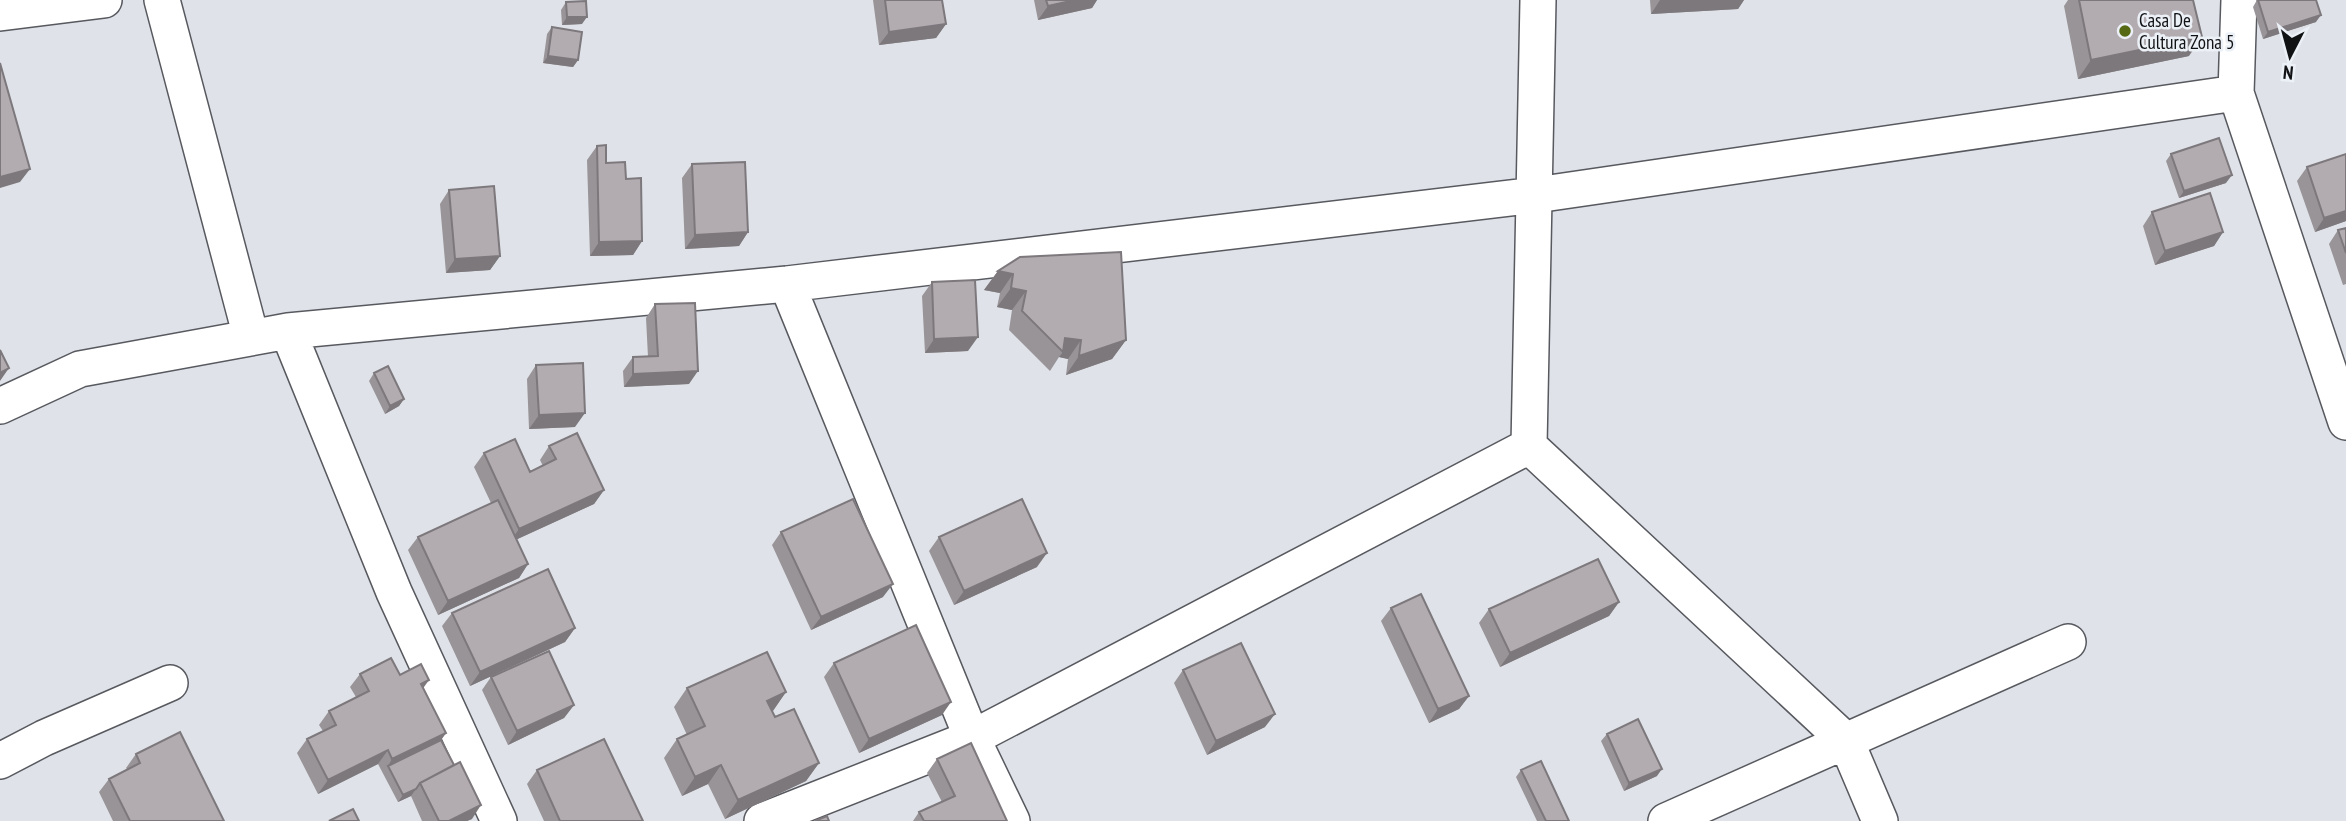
<svg xmlns="http://www.w3.org/2000/svg" width="2346" height="821" viewBox="0 0 2346 821" font-family="'PT Sans Narrow',sans-serif">
	<rect width="100%" height="100%" fill="#dfe3e9"/>
	<g fill="none" stroke-linecap="round" stroke-linejoin="round">
		<g stroke="#57595f" stroke-width="38">
			<path id="minor" d="M162,0l89,337
				M1538,0l-9,446 317,295 34,80
				M2239,0l-3,93 110,329
				M0,13l104,-13
				M787,284l185,454 40,83
				M288,331l106,261 105,229
				M0,406l80,-37 208,-38 499,-47 749,-89 700,-102
				M0,761l44,-23 126,-55
				M762,821l210,-83 557,-292
				M1666,821l402,-179"/>
		</g>
		<use href="#minor" stroke="#fff" stroke-width="35"/>
	</g>
	<path fill="#999498" d="M873,0h69l4,24 -10,14 -57,7z
		M1034,0h63l-5,8 -54,12z
		M1650,0h94l-6,9 -87,5z
		M2068,0h125l-4,56 -111,23 -14,-73z
		M2257,0l59,22 -53,17 -10,-32z
		M566,2l16,22 -20,1 -1,-15z
		M552,27l26,33 -5,7 -30,-4 4,-29z
		M597,146l9,17 20,16 16,62 -9,14 -43,1 -3,-96z
		M2171,154l55,29 -47,15 -13,-37z
		M2346,154v67l-31,11 -18,-51 10,-14z
		M692,164l56,68 -9,14 -54,3 -3,-71z
		M449,190l51,66 -10,14 -44,3 -6,-69z
		M2152,212l71,20 -9,14 -59,19 -12,-39z
		M2346,228v56l-3,1 -14,-41 9,-14z
		M1020,257l106,83 -14,19 -46,16 2,-16 -9,-2 -9,14 -41,-41 3,-20 -15,-3 3,-14 -16,-3 14,-19z
		M932,282l36,69 -43,2 -3,-57z
		M655,304l34,80 -65,3 -1,-16 10,-14h15l-2,-39z
		M536,365l39,62 -46,2 -2,-50z
		M374,373l30,26 -5,7 -14,8 -16,-33z
		M549,446l55,44 -10,14 -77,35 11,25 -9,14 -81,37 -30,-65 10,-13 73,-34 -17,-36 10,-14 46,19 13,-6 -3,-6z
		M781,532l102,65 -72,33 -39,-85z
		M939,537l98,30 -83,38 -25,-54z
		M1619,602l-10,14 -109,51 -21,-44 10,-14z
		M1391,608l78,88 -10,13 -30,14 -48,-102z
		M452,613l123,15 -10,14 -95,44 -28,-60z
		M834,663l108,52 -83,38 -35,-76z
		M1183,670l82,57 -58,28 -33,-72z
		M360,674l40,1 23,13 23,45 -5,7 31,79 -5,2h-45l-11,-25 -13,6 -20,-38 -60,30 -21,-41 10,-14 16,-8 -4,-6 10,-14 27,-14 -6,-10z
		M491,677l83,28 -10,13 -56,27 -26,-55z
		M687,688l99,4 -14,19 3,6 44,46 -13,18 -81,38 -17,-35 -26,12 -18,-38 13,-19 10,-4 -13,-28z
		M1607,734l50,42 -33,15 -23,-50z
		M136,754l88,67h-111l-14,-29 10,-13 18,-10 -1,-1z
		M937,759l70,62h-94l6,-9 23,-10 -15,-29z
		M537,770l106,51h-99l-17,-37z
		M1521,770l48,51h-32l-21,-44z"/>
	<path fill="#7d787c" d="M1075,0h22l-5,8 -54,12 10,-14z
		M1660,0h84l-6,9 -87,5z
		M2321,15l-5,7 -53,17 5,-7z
		M567,17h20l-5,7 -20,1z
		M946,24l-10,14 -57,7 10,-13z
		M2202,37l-13,19 -111,23 13,-19z
		M548,56l30,4 -5,7 -30,-4z
		M30,169l-10,13 -20,6v-11z
		M2232,175l-6,8 -47,15 5,-7z
		M2346,211v10l-31,11 9,-14z
		M748,232l-9,14 -54,3 10,-14z
		M2223,232l-9,14 -59,19 10,-14z
		M642,241l-9,14 -43,1 9,-14z
		M500,256l-10,14 -44,3 9,-14z
		M998,271l15,3 -13,19 -16,-3z
		M1011,288l15,3 -14,19 -15,-3z
		M978,337l-10,14 -43,2 9,-14z
		M1065,338l16,2 -13,19 -9,-2 4,-5z
		M1126,340l-14,19 -46,16 13,-19z
		M9,368l-9,13v-8z
		M698,371l-9,13 -65,3 9,-13z
		M404,399l-5,7 -14,8 5,-8z
		M585,413l-10,14 -46,2 10,-14z
		M604,490l-10,14 -85,39 10,-14z
		M1047,553l-10,14 -83,38 10,-14z
		M528,564l-9,14 -81,37 10,-14z
		M893,584l-10,13 -72,33 10,-13z
		M1619,602l-10,14 -109,51 10,-14z
		M575,628l-10,14 -95,44 10,-14z
		M429,680l-10,14 2,-10z
		M786,692l-13,19 -19,9 13,-19z
		M1469,696l-10,13 -30,14 9,-14z
		M951,702l-9,13 -83,38 10,-14z
		M574,705l-10,13 -56,27 9,-14z
		M1275,714l-10,13 -58,28 9,-14z
		M446,733l-10,14 -48,19 4,-7z
		M388,750l-10,14 -60,30 10,-14z
		M819,763l-13,18 -81,38 13,-19z
		M721,765l-13,19 -26,12 13,-19z
		M1662,769l-5,7 -33,15 5,-8z
		M416,789l-5,7 -13,6 5,-7z
		M481,805l-9,14 -5,2h-18z"/>
	<path fill="#b2acb1" stroke="#7d787c" stroke-width="2" d="M885,0h57l4,24 -57,8z
		M1046,0h29l-27,6z
		M2079,0h114l9,37 -111,23z
		M2258,0h58l5,15 -53,17z
		M586,1l1,16h-20l-1,-15z
		M552,27l30,5 -4,28 -30,-4z
		M0,63l30,106 -30,8z
		M2219,138l13,37 -48,16 -13,-37z
		M606,145v18l19,-1 1,17 15,-1 1,63 -43,1 -2,-96z
		M2346,154v57l-22,7 -17,-51z
		M745,162l3,70 -53,3 -3,-71z
		M494,186l6,70 -45,3 -6,-69z
		M2210,193l13,39 -58,19 -13,-39z
		M2346,228v25l-8,-23z
		M1121,252l5,88 -47,16 2,-16 -16,-2 -2,14 -41,-41 4,-20 -15,-3 2,-14 -15,-3 22,-14z
		M975,280l3,57 -44,2 -2,-57z
		M695,303l3,68 -65,3v-17l25,-1 -3,-52z
		M0,350l9,18 -9,5z
		M583,363l2,50 -46,2 -3,-50z
		M388,366l16,33 -14,7 -16,-33z
		M577,433l27,57 -85,39 -35,-76 31,-14 15,33 26,-13 -7,-13z
		M853,499l40,85 -72,33 -40,-85z
		M1022,499l25,54 -83,38 -25,-54z
		M498,500l30,64 -80,37 -30,-64z
		M1598,559l21,43 -109,51 -21,-44z
		M548,569l27,59 -95,44 -28,-59z
		M1421,594l48,102 -31,13 -47,-101z
		M916,625l35,77 -82,37 -35,-76z
		M1241,643l34,71 -59,27 -33,-71z
		M549,651l25,54 -57,26 -26,-54z
		M767,652l19,40 -19,9 8,16 19,-8 25,54 -81,37 -17,-35 -26,12 -18,-38 28,-13 -18,-38z
		M391,658l9,17 21,-11 8,16 -8,4 25,49 -54,26 -4,-9 -60,30 -21,-41 29,-14 -7,-14 40,-20 -9,-17z
		M1638,719l24,50 -33,14 -22,-49z
		M180,732l44,89h-94l-21,-42 31,-16 -4,-9z
		M604,739l39,82h-83l-23,-51z
		M441,740l13,25 -34,18 -4,6 -13,6 -15,-29z
		M971,743l36,78h-83l-5,-9 36,-16 -18,-37z
		M1541,761l28,60h-23l-25,-51z
		M460,762l21,43 -32,16h-10l-19,-38z
		M353,809l6,12h-30z
		M827,816l2,5h-14z"/>
	<circle fill="#556813" stroke="#ecf0f7" stroke-width="2.5" cx="2125" cy="31" r="7"/>
	<g text-anchor="middle" stroke-width="5" stroke-linejoin="round" paint-order="stroke">
		<g font-size="19" fill="#111214" stroke="#ecf0f7" text-anchor="start">
			<text x="2139" y="27">Casa De<tspan x="2139" dy="22">Cultura Zona 5</tspan></text>
		</g>
	</g>
	<g transform="translate(2290 56) rotate(186)" stroke="#ecf0f7" stroke-width="5" paint-order="stroke">
	<path d="M0-5L12 26L0 18L-12 26Z" fill="#111214"/>
	<text y="-10" font-size="19" font-weight="bold" text-anchor="middle" fill="#111214">N</text>
	</g>
</svg>
